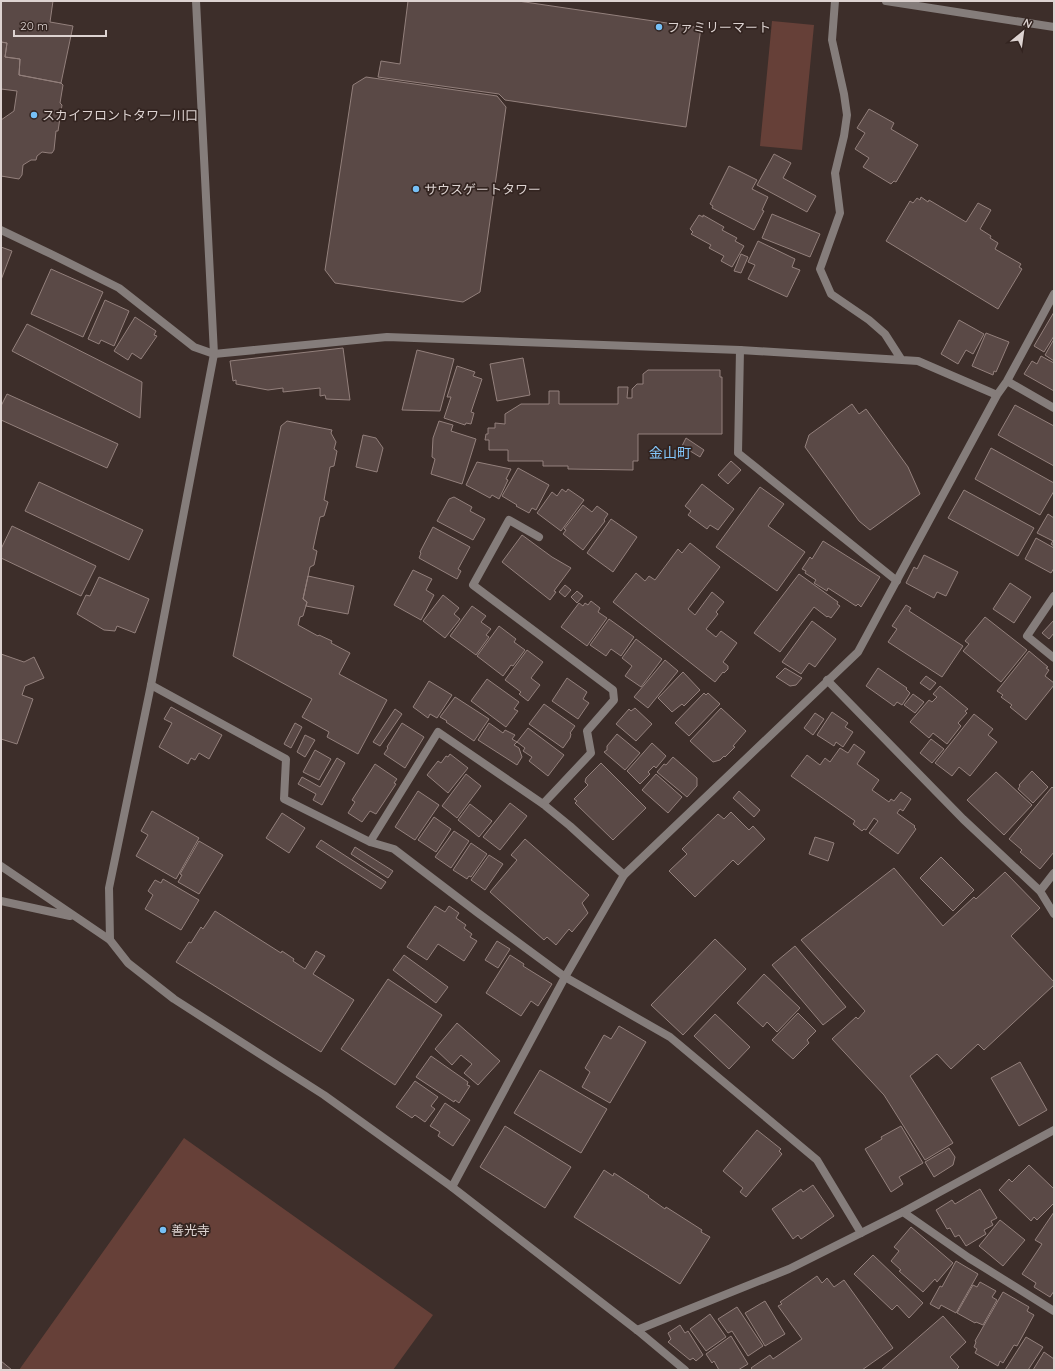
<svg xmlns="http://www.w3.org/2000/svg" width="1055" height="1371" viewBox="0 0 1055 1371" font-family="Quicksand,'Noto Sans JP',sans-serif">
	<rect width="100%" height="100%" fill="#3d2e2a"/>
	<path fill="#664038" d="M772,21l42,4 -12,125 -42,-4z
		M184,1138l249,177 -40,55h-374z"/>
	<path fill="#5a4946" stroke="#93807c" d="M1,1h52l-3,21 23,4 -12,57 -42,-8 1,-16 -15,-2 2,-14 -6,-1z
		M408,1h110l183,27 -15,99 -181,-27 -6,-6 -121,-17 3,-16 19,3z
		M1,42l6,1 -2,14 15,2 -1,16 42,8 2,2 -3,18 2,2 -4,26h-2l-2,19 -2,3h-3l-7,-1 -5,4 -1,4h-5l-8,5 -1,10 -3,4 -18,-3v-56l13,-9 3,-20 -16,-2z
		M366,77l131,19 9,11 -26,185 -17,10 -128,-19 -10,-13 28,-185z
		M869,109l25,14 -3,6 27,16 -22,37 -2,-1 -3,3 -28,-17 6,-9 -14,-9 10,-16 -8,-5z
		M774,154l17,9 -8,15 33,18 -9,16 -50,-27z
		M729,166l28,14 -5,9 16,8 -6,13 2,1 -10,19 -42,-22 1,-2 -3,-2z
		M921,197l7,5 1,-2 37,22 12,-19 13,7 -11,19 11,7 -1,2 8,5 -3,6 26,15 -2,3 3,2 -24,40 -112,-68 24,-40 3,2 4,-5 3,2z
		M772,214l48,20 -10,23 -48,-19z
		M699,215l4,2v-2l21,12 -2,3 15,8 -2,3 9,5 -12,21 -11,-6 3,-5 -15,-8 2,-3 -20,-11 2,-2 -3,-3z
		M758,241l37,18 -3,8 8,3 -13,27 -39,-18 7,-14 -7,-3z
		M1,247l11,4 -11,29z
		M741,254l7,3 -7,16 -7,-2z
		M51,269l52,23 -20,45 -52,-23z
		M105,300l24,11 -15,35 -13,-6 -2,4 -11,-5z
		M1054,312v24l-10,16 -10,-6z
		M135,317l21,14 -2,4 3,1 -16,23 -9,-6 -4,7 -14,-9z
		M959,320l25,14 -11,20 -7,-4 -8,14 -17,-10z
		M27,324l115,58 -2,36 -128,-67z
		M986,333l23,9 -13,30 -2,-1 -1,4 -21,-9z
		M1054,339v22l-9,-6z
		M343,348l7,52 -24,-1 -1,-4 -5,1v-8l-37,4v-4l-15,2 -32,-6v-4l-3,1 -3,-20z
		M417,350l37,9 -14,52 -38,-1z
		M1041,356l13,7v28l-30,-17 8,-13 5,3z
		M523,358l7,37 -33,6 -7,-37z
		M457,366l18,6 -2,4 9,3 -11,33 3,1 -3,11 -5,-1 -1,2 -21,-7 7,-21h-4z
		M648,370h72v7h2v57h-84v27h-5v9l-65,-1v-3h-25v-5h-35v-11h-19v-10h-4l1,-6h2v-6h7v-5l10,1v-10l16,-10h28v-13h10v13h59v-17h10l-1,11h5v-9l5,-5h6v-10z
		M7,394l111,50 -11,24 -106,-48v-14z
		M852,404l7,10 7,-5 42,58 12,27 -50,36 -11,-9 -54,-74 4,-12z
		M1015,405l39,21v40l-56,-31z
		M287,421l45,9 -1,3 5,9 -2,7 3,2 -3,15 -4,1 -6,33 4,2 -4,14 -4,1 -7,32 4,2 -3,14 -4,2 -7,32 4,3 -4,14 -3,1 -2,8 20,11 1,-1 13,6 -1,2 19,10 -11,21 48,26 -29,54 -31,-17 2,-5 -27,-15 10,-18 -79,-43 48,-230z
		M439,421l14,4 -2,6 25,8 -14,45 -31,-10 4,-15 -3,-2 1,-19z
		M363,435l13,3 7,10 -6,24 -21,-5z
		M686,438l18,12 -4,7 -18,-11z
		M991,448l63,35v8l-14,24 -65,-36z
		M731,461l10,9 -13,14 -10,-9z
		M477,462l34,7 -5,10 2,1 -9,19 -7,-4 -2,3 -24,-13z
		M518,468l31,17 -13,25 -4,-2 -3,5 -13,-7 1,-1 -15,-9z
		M39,482l104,48 -14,30 -104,-49z
		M702,484l32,25 -16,21 -8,-5 -3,4 -19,-14 3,-4 -6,-5z
		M760,487l24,17 -16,22 37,26 -28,39 -61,-44z
		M562,489l4,3 2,-3 16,11 -23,31 -24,-18 15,-21 5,4z
		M964,490l70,38 -16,28 -70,-38z
		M454,497l18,10 -2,4 15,8 -12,21 -36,-19 12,-22z
		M583,505l9,7 5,-6 11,8 -4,6 1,1 -22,29 -20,-16 3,-4 -2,-1z
		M1048,514l6,4v28l-3,-2 2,-3 -16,-8z
		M611,519l26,18 -24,35 -26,-19z
		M12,526l84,40 -15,30 -80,-38v-9z
		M433,527l37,20 -12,22 3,2 -4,8 -38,-21 2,-5 -1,-1z
		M522,535l30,22 19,11 -17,23 2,1 -6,8 -48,-38z
		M1036,538l18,10v20l-3,5 -26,-14z
		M823,541l57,36 -19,30 -3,-3 -2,2 -28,-18 -1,3 -13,-8 2,-3 -11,-7 1,-2 -4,-2 8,-12 2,2z
		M690,543l30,24 -32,42 7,6 17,-23 12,10 -8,10 2,2 -12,15 10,8 5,-6 16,12 -14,19 5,4v3l-4,4 -1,-1 -8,10 -102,-80 23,-29 9,8 4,-5 6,4 23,-31 4,4z
		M924,555l34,17 -12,24 -9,-4 -3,6 -28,-15 8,-16 3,2z
		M413,570l19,9 -6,11 8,5 -13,25 -27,-15z
		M799,574l39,28 -1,2 3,2 -9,12 -3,-2 -1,1 -13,-10 -34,45 -26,-19z
		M308,576l46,10 -6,28 -42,-8 1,-4 -4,-3z
		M99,577l50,22 -14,34 -18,-7 -2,5 -11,-1 -27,-16 9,-19 4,1z
		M1010,583l21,14 -17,26 -21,-14z
		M565,585l6,5 -6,7 -6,-5z
		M577,591l6,5 -6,7 -6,-6z
		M443,595l16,13 -5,6 6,5 -15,19 -22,-17z
		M591,601l9,7 -2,4 9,6 -20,28 -26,-19 18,-24 4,3 2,-3 3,2z
		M906,605l5,3 -2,3 54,35 -21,31 -54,-35 9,-13 -5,-3z
		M472,606l14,10 -5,6 10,7 -5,6 3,2 -13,18 -26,-19z
		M985,617l42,33 -26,32 -38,-31 6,-7 -4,-3z
		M609,619l25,18 -13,19 -10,-7 -5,7 -16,-11z
		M1054,620v13l-5,6 -7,-6z
		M812,621l24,18 -21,28 -6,-4 -8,11 -19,-12z
		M499,626l17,13 -2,3 11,8 -12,16 -2,-1 -8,11 -26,-20z
		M636,639l26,20 -21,28 -16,-11 7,-10 -10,-8z
		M527,650l16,12 -12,16 9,7 -12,16 -9,-7 2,-2 -16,-12z
		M1029,651l19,16 -2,1 3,2 -4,6 9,7v2l-28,35 -16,-13 2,-2 -11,-8 2,-2 -6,-4z
		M1,654l23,8 10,-5 10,21 -19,8 -3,9 11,4 -16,45 -16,-5z
		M665,660l13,11 -30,37 -14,-11z
		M785,668l17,10 -6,7 -6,1 -14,-9z
		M878,668l29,20 -1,1 4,4 -8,12 -5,-3 -3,4 -28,-20z
		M683,672l17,18 -16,16 -2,-2 -10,8 -14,-14z
		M926,676l10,7 -6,7 -10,-7z
		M567,678l20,14 -4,7 6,4 -11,16 -26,-18z
		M487,679l32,23 -5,7 4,2 -12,16 -35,-26z
		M429,681l23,14 -15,23 -7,-4 -2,4 -15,-11z
		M940,686l28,23 -3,2 2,2 -9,10 3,3 -14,18 -14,-11 -4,5 -19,-16 19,-22 3,2 5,-5 -4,-3z
		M704,693l2,2 2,-2 12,11 -31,32 -14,-13z
		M913,694l11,8 -9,11 -11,-8z
		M455,697l34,22 -15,22 -28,-19 1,-1 -7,-4z
		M544,704l31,22 -5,7 1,1 -1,4 -7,10 -34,-24z
		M171,707l51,28 -13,24 -10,-6 -4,7 -4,-2 -3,6 -29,-17 13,-24 -8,-4z
		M635,708l17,16 -16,17 -20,-17 13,-15 2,2z
		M721,708l25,23 -13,15 2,1 -10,10 -1,-1 -4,4 -7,2 -23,-21z
		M395,709l7,5 -22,32 -7,-4z
		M832,712l16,11 -3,4 8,5 -10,15 -7,-5 -2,4 -17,-11z
		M815,713l9,6 -11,16 -9,-7z
		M974,714l19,15 -5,6 9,7 -27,34 -11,-9 -7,9 -17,-13z
		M295,723l7,4 -11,21 -7,-4z
		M402,723l22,14 -19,31 -21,-14 4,-6 -1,-1z
		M489,723l14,10 2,-3 10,5 -3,4 5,3 -3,3 5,3 3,9 -5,8 -39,-25z
		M528,728l36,27 -16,21 -19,-15 3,-4 -9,-6 2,-3 -8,-6z
		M617,734l23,19 -15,17 -21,-18 3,-2v-4z
		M305,735l10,5 -10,17 -8,-5z
		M931,739l13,10 -12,14 -12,-10z
		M652,743l14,13 -10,12 -2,-2 -6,6 2,2 -10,10 -13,-13z
		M854,744l11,8 -8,12 22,16 -7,10 17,12 2,-3 3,2 7,-9 10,7 -8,12 -3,-2 -3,4 18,13 -1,1 2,2 -18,25 -29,-21 9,-12 -4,-3 -8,12 -2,-1 -2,2 -9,-7 2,-3 -64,-45 16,-21 13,10 5,-7 5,4 10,-14 8,5z
		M315,750l16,9 -12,21 -16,-8z
		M450,754l18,14 -20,25 -21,-18 11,-14 3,2 5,-7 2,1z
		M673,757l24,21v8l-10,11 -30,-25 7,-8 2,1z
		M337,758l8,5 -23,42 -9,-5 3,-6 -18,-10 4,-7 18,10z
		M601,763l45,45 -33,32 -38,-37 2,-2 -3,-2 14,-14 -3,-3 1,-4z
		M375,764l22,15 -3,4 2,1 -20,30 -6,-3 -8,11 -14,-9 7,-11 -3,-2z
		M1032,771l16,16 -15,16 -15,-14 2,-3 -1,-1z
		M996,772l36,33 -28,30 -37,-35z
		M466,774l15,12 -24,32 -15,-12z
		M656,774l26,23 -14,16 -26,-23z
		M1052,787l2,2v63l-14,17 -20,-17 2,-2 -13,-11z
		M418,791l21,14 -24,35 -20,-13z
		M739,791l21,19 -6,7 -21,-19z
		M510,803l17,13 -27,34 -17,-13z
		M470,804l22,17 -13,16 -21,-17z
		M152,811l47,27 -23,41 -40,-23 12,-21 -7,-4z
		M731,812l18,18 4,-4 12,13 -27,26 -5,-5 -38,37 -26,-26 18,-17 -5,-5 36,-35 6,5z
		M282,813l23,15 -16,25 -23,-15z
		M434,817l17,12 -15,23 -18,-12z
		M454,831l15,10 -18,27 -16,-11z
		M815,837l19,6 -6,18 -19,-7z
		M525,839l64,56 -7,8 6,10 -16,19 -3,-3 -13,16 -9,-8 -3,3 -54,-48 27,-32 -6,-5z
		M321,840l65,42 -5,7 -65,-42z
		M199,841l24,14 -24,39 -21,-12 4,-7 -2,-1z
		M471,843l16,11 -16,23 -2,-1 -2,3 -14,-9z
		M355,847l38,24 -5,7 -37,-24z
		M489,855l14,9 -18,26 -14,-10z
		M941,857l33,33 -21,21 -33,-33z
		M894,868l49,58 31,-29 2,2 29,-27 35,36 -29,28 43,46v3l-70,65 -6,-6 -27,25 -14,-15 -27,22 43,67 -28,17 -41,-65 -52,-56 24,-22 2,2 7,-8 -64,-71z
		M163,879l36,21 -18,30 -36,-21 8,-14 -5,-4 7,-11 6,3z
		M435,906l10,6 4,-6 10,7 -3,5 10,7 -2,3 8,6 -2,3 7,4 -13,20 -26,-17 -11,16 -20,-13z
		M215,911l66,42 1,-2 12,8 -1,2 12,8 11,-18 9,5 -12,18 41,26 -33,52 -145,-90 13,-20 2,1 10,-16 2,2z
		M715,939l31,30 -63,66 -32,-30z
		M497,941l13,8 -12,19 -13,-8z
		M795,946l51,61 -23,18 -51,-60z
		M404,955l44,32 -12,16 -43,-33z
		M510,955l14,9 -1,2 29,18 -14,22 -7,-5 -10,15 -35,-23z
		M764,974l36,34 -23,24 -10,-10 -4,5 -26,-24z
		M388,979l54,36 -47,70 -54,-36z
		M798,1013l18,18 -9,9 2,3 -16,16 -21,-19z
		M715,1014l35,33 -21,22 -35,-33z
		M457,1023l43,38 -22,24 -14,-12 8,-9 -11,-9 -9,10 -17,-16z
		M619,1026l27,16 -36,61 -28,-16 8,-15 -5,-4 19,-33 7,4z
		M431,1056l37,26 -1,3 3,1 -11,17 -4,-3 -1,2 -38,-25z
		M1020,1062l27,48 -28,16 -28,-48z
		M540,1070l67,39 -26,44 -67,-40z
		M415,1081l23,16 -7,9 4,3 -10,13 -10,-7 -3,3 -16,-11z
		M445,1103l25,17 -17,26 -15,-10 2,-4 -10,-6z
		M505,1126l66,41 -26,41 -65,-41z
		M901,1126l22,37 -24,14 4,7 -12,8 -26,-43 17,-10 -1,-2z
		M757,1130l24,19 -2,2 3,3 -36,43 -6,-5 3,-4 -20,-17z
		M949,1148l6,9 -2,8 -19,12 -9,-15z
		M1029,1165l25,24v14l-17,17 -3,-3 -3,4 -32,-31 10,-11 3,3z
		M604,1170l9,6 1,-3 35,23 -1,1 17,12 1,-2 36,23 -1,2 9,5 -30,47 -106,-67z
		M813,1185l21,31 -33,23 -3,-4 -5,4 -21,-30 29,-20 2,3z
		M980,1189l17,29 -6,3 2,4 -9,5 2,4 -20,12 -7,-11 -4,2 -5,-9 -3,1 -11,-19 16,-10 3,4z
		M1054,1212v79l-4,6 -16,-10 2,-4 -14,-9 20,-30 -7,-4z
		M1000,1220l25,20 -22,26 -24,-20z
		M911,1227l42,36 -16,19 -2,-3 -12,13 -24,-21 2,-1 -10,-9 8,-10 -5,-4z
		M873,1255l50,48 -14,15 -12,-13 -5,5 -38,-36z
		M956,1261l22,13 -22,39 -15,-8 -2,4 -9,-5 10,-18 2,1z
		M817,1276l5,7 5,-5 7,9 10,-7 49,68 -31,22h-109l-2,-2 19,-13 3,4 29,-20 -24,-33 4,-2 -2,-2z
		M980,1282l16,9 -4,6 5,3 -14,25 -7,-3 -1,1 -18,-10 16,-28 4,2z
		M1003,1292l26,15 -2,4 7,4 -17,31 -3,-1 -11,18 -3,-2 -2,5 -23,-13 2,-4 -3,-2 2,-5 -1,-1z
		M765,1301l20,33 -20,12 -20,-33z
		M737,1307l26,39 -15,10 -16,-25 -4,2 -10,-14z
		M710,1314l16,23 -20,14 -16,-22z
		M943,1316l23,26 -16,15 9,10 -3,3h-75z
		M680,1325l5,8 3,-2 15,24 -7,6 -3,-3 -3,2 -22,-18 3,-3 -3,-6z
		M731,1336l17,28 -10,6h-19l-5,-9 -2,2 -6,-9z
		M1026,1337l17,10 -15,23h-23z
		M1044,1352l10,7v11h-21z
		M1,1361l11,9h-11z"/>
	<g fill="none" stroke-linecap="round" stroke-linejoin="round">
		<path stroke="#857d7b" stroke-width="8" d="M740,350l-2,103 159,128
			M539,537l-30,-17 -36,65 140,105 1,10 -27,31 4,22 -48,51
			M151,685l135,74 -2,40 86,43 24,7 84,64 87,64 105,60 147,123 44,73
			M370,842l68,-110 105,72 27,22 54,49"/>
		<path stroke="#857d7b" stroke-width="8" d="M835,1l-3,39 12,54 3,21 -3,21 -9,37 5,40 -20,56 11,25 38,26 16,14 16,25
			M1,230l50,24 68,34 75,59 20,7 173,-17 353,13 178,11 79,34
			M1007,381l47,27
			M1054,596l-27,40 27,22
			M827,680l136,139 77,72 14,23
			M1,866l109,74
			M1040,891l14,-18
			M1,901l69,15
			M452,1187l113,-210 59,-102 234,-223 139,-257 10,-14 47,-87
			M903,1212l66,46 85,53
			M637,1330l152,-61 114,-57 151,-82"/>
		<path stroke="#857d7b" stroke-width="8" d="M196,1l18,353 -63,331 -42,203 1,52 18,23 46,36 150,96 128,92 185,143 48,40
			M886,1l168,26"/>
	</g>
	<g fill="#76c0f7" stroke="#332420" stroke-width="1.5">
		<circle cx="659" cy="27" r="4"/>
		<circle cx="34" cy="115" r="4"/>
		<circle cx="416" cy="189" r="4"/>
		<circle cx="163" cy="1230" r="4"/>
	</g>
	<g text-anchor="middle" stroke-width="3.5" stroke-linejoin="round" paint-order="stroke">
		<g font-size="13" fill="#ddd3d1" stroke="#332420" text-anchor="start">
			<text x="667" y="32">ファミリーマート</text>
			<text x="42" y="120">スカイフロントタワー川口</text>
			<text x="424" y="194">サウスゲートタワー</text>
			<text x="171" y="1235">善光寺</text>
		</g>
		<g font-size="14" fill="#83c6fa" stroke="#332420">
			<text x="670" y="458">金山町</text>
		</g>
	</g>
	<rect width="1055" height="1371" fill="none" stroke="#ddd3d1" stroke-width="4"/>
	<g transform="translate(1023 32) rotate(29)" stroke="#332420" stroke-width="3" paint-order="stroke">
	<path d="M0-3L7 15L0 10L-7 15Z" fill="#ddd3d1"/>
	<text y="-6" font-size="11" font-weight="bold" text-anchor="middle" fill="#ddd3d1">N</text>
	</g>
	<path d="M14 30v6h92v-6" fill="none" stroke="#ddd3d1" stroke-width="2"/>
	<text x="20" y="30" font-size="12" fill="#ddd3d1" stroke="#332420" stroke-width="3" paint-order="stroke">20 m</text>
</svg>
